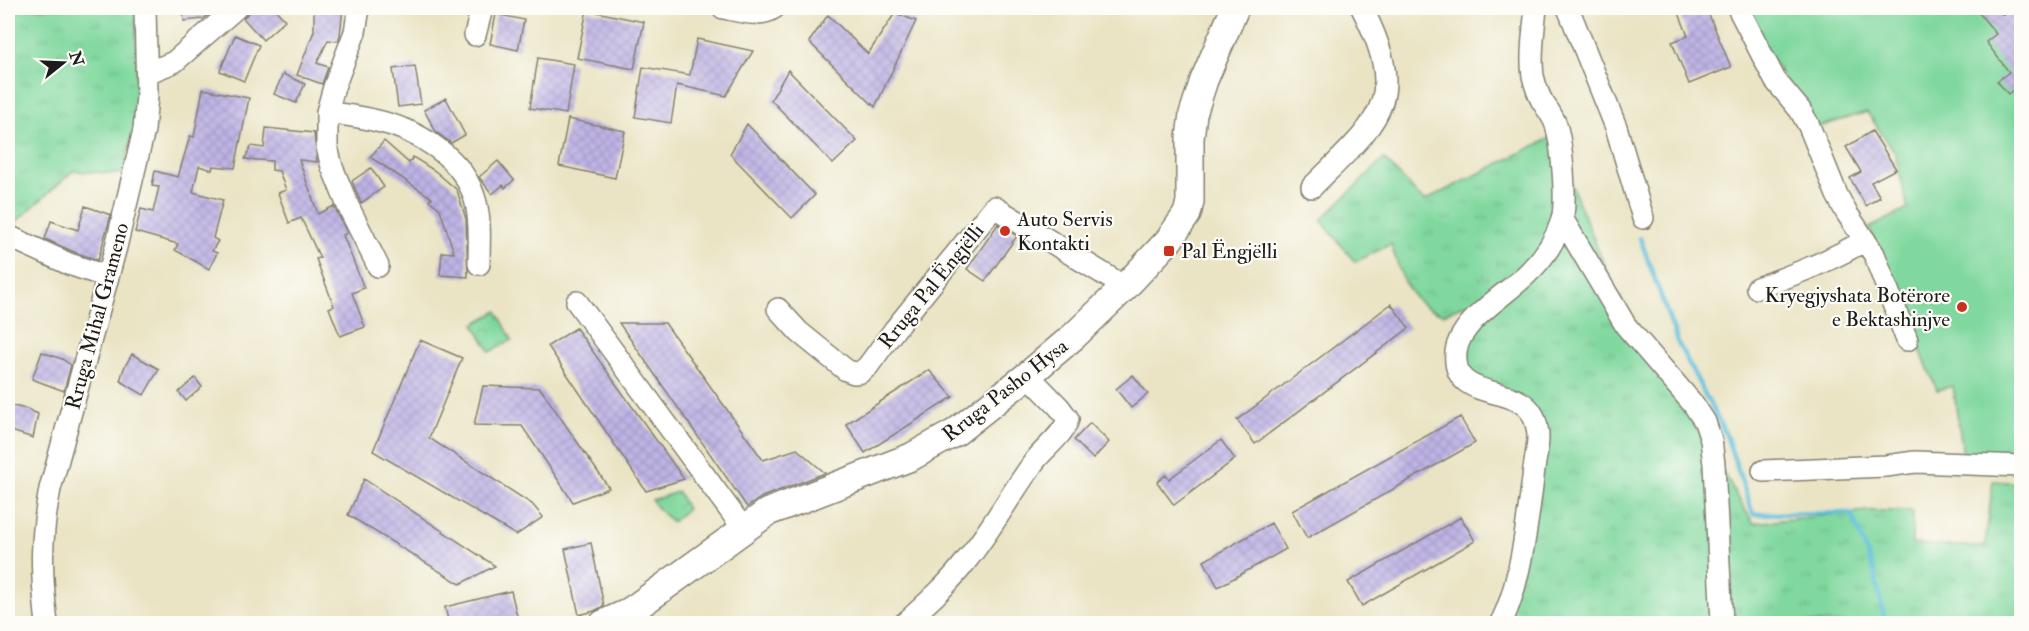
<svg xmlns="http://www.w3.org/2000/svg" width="2029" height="631" viewBox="0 0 2029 631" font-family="'IM FELL Double Pica',serif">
	<defs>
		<pattern id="grass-tufts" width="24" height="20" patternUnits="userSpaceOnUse" patternTransform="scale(1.5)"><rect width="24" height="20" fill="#80d89e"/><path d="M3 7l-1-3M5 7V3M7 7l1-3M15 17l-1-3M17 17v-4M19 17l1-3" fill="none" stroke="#6eb988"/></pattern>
		<pattern id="park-crowns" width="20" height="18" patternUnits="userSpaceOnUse" patternTransform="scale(1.5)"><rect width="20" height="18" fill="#80d89e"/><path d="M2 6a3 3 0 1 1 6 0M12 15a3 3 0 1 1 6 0" fill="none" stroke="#6eb988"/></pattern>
		<pattern id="building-cross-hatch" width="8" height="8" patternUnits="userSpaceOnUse" patternTransform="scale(1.5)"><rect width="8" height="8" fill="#beb4e5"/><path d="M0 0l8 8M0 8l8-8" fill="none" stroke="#a39ac4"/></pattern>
	</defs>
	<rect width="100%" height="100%" fill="#fdfcf7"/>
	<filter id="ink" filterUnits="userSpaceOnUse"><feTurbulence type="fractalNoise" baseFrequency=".0167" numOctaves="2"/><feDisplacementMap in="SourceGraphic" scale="12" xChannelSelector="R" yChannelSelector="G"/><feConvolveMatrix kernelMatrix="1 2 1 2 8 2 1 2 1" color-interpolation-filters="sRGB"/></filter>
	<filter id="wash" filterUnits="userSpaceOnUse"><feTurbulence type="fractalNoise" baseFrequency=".008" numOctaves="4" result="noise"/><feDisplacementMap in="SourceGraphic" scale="24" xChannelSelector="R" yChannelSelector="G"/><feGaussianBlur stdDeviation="1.35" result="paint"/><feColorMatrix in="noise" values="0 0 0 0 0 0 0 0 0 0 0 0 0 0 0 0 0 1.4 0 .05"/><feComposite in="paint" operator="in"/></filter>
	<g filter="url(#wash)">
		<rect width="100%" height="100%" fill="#eae4c4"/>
		<path fill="url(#grass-tufts)" stroke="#4e7a5d" stroke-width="1.5" d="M8,8h128l1,104 -14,62 -50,-3 -65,58z
			M1552,137l61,149 140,237 115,-12h45l-1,33 73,3 8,-66 28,2v140h-521l37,-198 -81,-60 26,-61 -19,1 -19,9c-6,-2 -13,-4 -18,-7 -21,-13 -28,-41 -35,-63l-36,18 -34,-42 63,-61 40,42z"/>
		<path fill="url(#park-crowns)" stroke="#4e7a5d" stroke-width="1.5" d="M497,311l15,29 -22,12 -16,-28z
			M678,492l9,17 -15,13 -16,-15 -4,-7z"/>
		<path fill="#80d89e" stroke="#4e7a5d" stroke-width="1.5" d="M1746,8h275v452l-57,1 -11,-75 -16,4 -68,-162 39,-19 -13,-56 -28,-41 -52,16 -51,-81z"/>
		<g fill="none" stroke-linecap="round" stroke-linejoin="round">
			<path stroke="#5dbfdc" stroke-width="4.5" d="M1640,238l38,105 48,92 27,79 98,-1 23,58 12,53"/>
		</g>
		<g id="blocks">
			<path fill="url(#building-cross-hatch)" d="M183,8h34l-14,11 -19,2z
				M254,8h20l11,12 -22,20 -20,-22z
				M314,8h29l-3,27 -2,6 -10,-1 -11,23 11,4 -6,17 -25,-9 17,-44z
				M1677,8h29l25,59 -42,17 -17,-42 16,-6z
				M1975,8h21l7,7 8,-7 11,13v66l-2,-3 -12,10 -11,-13 12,-9 -23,-30 10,-8z
				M587,10l57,12 -10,47 -57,-11z
				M895,13l21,8 -41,86 -66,-65 19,-27 40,39z
				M496,14l28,6 -6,30 -28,-6z
				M235,35l24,10 -15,36 -24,-10z
				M697,39l56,12 -27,45 -49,-11 -6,38 -36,-6 8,-50 47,8z
				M538,58l36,6 -8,50 -36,-6z
				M415,66l6,38 -23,3 -5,-38z
				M788,70l69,71 -24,23 -62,-64z
				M283,74l22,10 -9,19 -22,-9z
				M203,89l46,9 -14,70 -22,-2 -1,4 -13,-4 -6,26 30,8 -10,38 5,3 -6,10 5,2 -8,16 -34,-19 3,-6 -43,-12 6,-23 12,3 6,-25 -7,-1 3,-15 23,6 12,-41 4,1z
				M446,98l19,37 -14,8 -15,-11 -12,-22z
				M568,119l57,12 -10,47 -56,-12z
				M747,124l68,71 -23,23 -62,-64z
				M266,128l48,5 3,29 -18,-2 19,54 16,-8 13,27 -4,2 21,53 -12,5 13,34 -25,9 -11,-28 5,-2 -18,-47 4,-1 -19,-40 -12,5 -11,-30 8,-3 -7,-19 -7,-1v-9l-27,-2 6,-13 13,2z
				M1872,131l24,38 -25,13 9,15 -14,9 -16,-28 11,-6 -15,-25z
				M384,141l25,22 4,-6 22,14 22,19 9,29 2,58 -28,-2 2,-23 12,1 -14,-44 -11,-9 3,-2 -62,-41z
				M498,161l16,19 -9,8 -2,-3 -11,9 -13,-17z
				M371,168l13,19 -23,16 -9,-22z
				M85,206l26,9 -13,45 -24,-8 -29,-13 6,-18 27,9z
				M998,224l19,12 -32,45 -18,-12z
				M1391,304l18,24 -154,116 -18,-24z
				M619,323h46l98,137 34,-11 28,24 -63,24 -15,10z
				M576,328l108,151 -38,12 -98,-145z
				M420,340l42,18 -33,80 103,66 11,13 -27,18 -143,-84z
				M42,352l20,7 9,6 -7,26 -32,-12z
				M132,354l27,15 -15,26 -24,-14 4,-13z
				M929,370l24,27 -88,56 -19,-29z
				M1133,375l15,19 -17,14 -15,-19z
				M195,378l7,9 -16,14 -7,-9z
				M483,386l57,2 69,100 -36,14 -51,-76 -48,-1z
				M12,406l15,3 11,5 -5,24 -25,-8v-9z
				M1460,417l15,26 -168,95 -15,-27z
				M1090,423l19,19 -16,17 -19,-19z
				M1221,440l14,19 -61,46 -17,-23 9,-7 3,4z
				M364,479l131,87 -35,18 -112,-69z
				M1461,517l14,24 -113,65 -14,-24z
				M1271,523l15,26 -68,38 -14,-26z
				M591,543l13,63 -10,5 -15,4 -14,-66z
				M511,591l8,33h-37l-1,-4 -14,4h-18l-4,-17z"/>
		</g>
	</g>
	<g filter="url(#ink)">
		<use href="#blocks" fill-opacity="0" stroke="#838070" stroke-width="1.5"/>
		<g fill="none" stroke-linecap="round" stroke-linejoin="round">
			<g stroke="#838070" stroke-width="24">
				<path id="minor" d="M359,8l-4,24 -21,55 -7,25v35l5,20 16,39 30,60
					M723,8c16,3 37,10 51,0
					M1568,8l48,119 27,91
					M1738,8l37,72 25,30 9,16 28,69 9,17 28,42 33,86
					M475,35l7,-27
					M147,73l27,-11 62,-54
					M327,112c16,3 31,4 46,8 43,9 92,37 103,83 5,20 3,41 3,61
					M1312,187c66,-66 98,-85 50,-179
					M1562,218l64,108 68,79 11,17 6,18 3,24 8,160
					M8,236l61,28 39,13
					M1757,288c36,-13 74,-27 108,-48
					M577,302l166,226
					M778,309l21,23 47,38 8,3 7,-1 7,-6 27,-37 99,-122 131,80
					M1763,471l123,-5 29,-4 107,4
					M47,624c-6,-52 -7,-84 3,-135l66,-242 28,-117 3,-34 -2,-88
					M904,624c22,-20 44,-39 62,-63 25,-31 44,-66 68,-99 10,-14 29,-26 34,-43l-9,-12 -31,-32
					M1500,624c20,-35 28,-106 33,-146 1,-14 5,-28 5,-41 0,-8 -2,-15 -5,-22 -17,-33 -82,-11 -77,-63 4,-33 54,-59 75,-82 14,-14 25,-31 31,-50 5,-19 0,-76 -6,-95 -3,-9 -9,-16 -14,-24 -4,-7 -7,-17 -9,-25 -3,-21 1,-47 3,-68"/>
			</g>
			<g stroke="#838070" stroke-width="30">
				<path id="major" d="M603,624l22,-10 14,-9 129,-93 143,-55 45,-25 72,-57 46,-39 51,-49 44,-47 18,-26 3,-12v-64l3,-24 11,-34 31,-72"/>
			</g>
			<use href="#minor" stroke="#fff" stroke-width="21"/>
			<use href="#major" stroke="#fff" stroke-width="27"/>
		</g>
	</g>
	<g fill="#c8321e" stroke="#fdfcf7" stroke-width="2">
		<circle cx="1005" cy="231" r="6"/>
		<rect x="1163" y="245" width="12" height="12" rx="3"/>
		<circle cx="1962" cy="307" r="6"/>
	</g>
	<g text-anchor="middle" stroke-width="4.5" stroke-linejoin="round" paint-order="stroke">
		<g font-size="21" fill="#1c1c1c" stroke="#fdfcf7" text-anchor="start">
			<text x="1017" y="226">Auto Servis<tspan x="1017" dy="24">Kontakti</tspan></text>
			<text x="1181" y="258">Pal Ëngjëlli</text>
			<text x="1950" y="302" text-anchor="end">Kryegjyshata Botërore<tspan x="1950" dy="24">e Bektashinjve</tspan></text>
		</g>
		<g font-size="21" fill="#1c1c1c" stroke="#fdfcf7">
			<text transform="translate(931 286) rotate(-51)" y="7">Rruga Pal Ëngjëlli</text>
			<text transform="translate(97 316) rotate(-75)" y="7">Rruga Mihal Grameno</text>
			<text transform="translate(1005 390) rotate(-38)" y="7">Rruga Pasho Hysa</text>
		</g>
	</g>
	<rect width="2029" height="631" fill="none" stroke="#fdfcf7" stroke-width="30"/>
	<g transform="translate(63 63) rotate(72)" stroke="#fdfcf7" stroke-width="4.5" paint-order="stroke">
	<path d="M0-4.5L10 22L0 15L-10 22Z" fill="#1c1c1c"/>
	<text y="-9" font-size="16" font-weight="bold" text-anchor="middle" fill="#1c1c1c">N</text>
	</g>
</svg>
